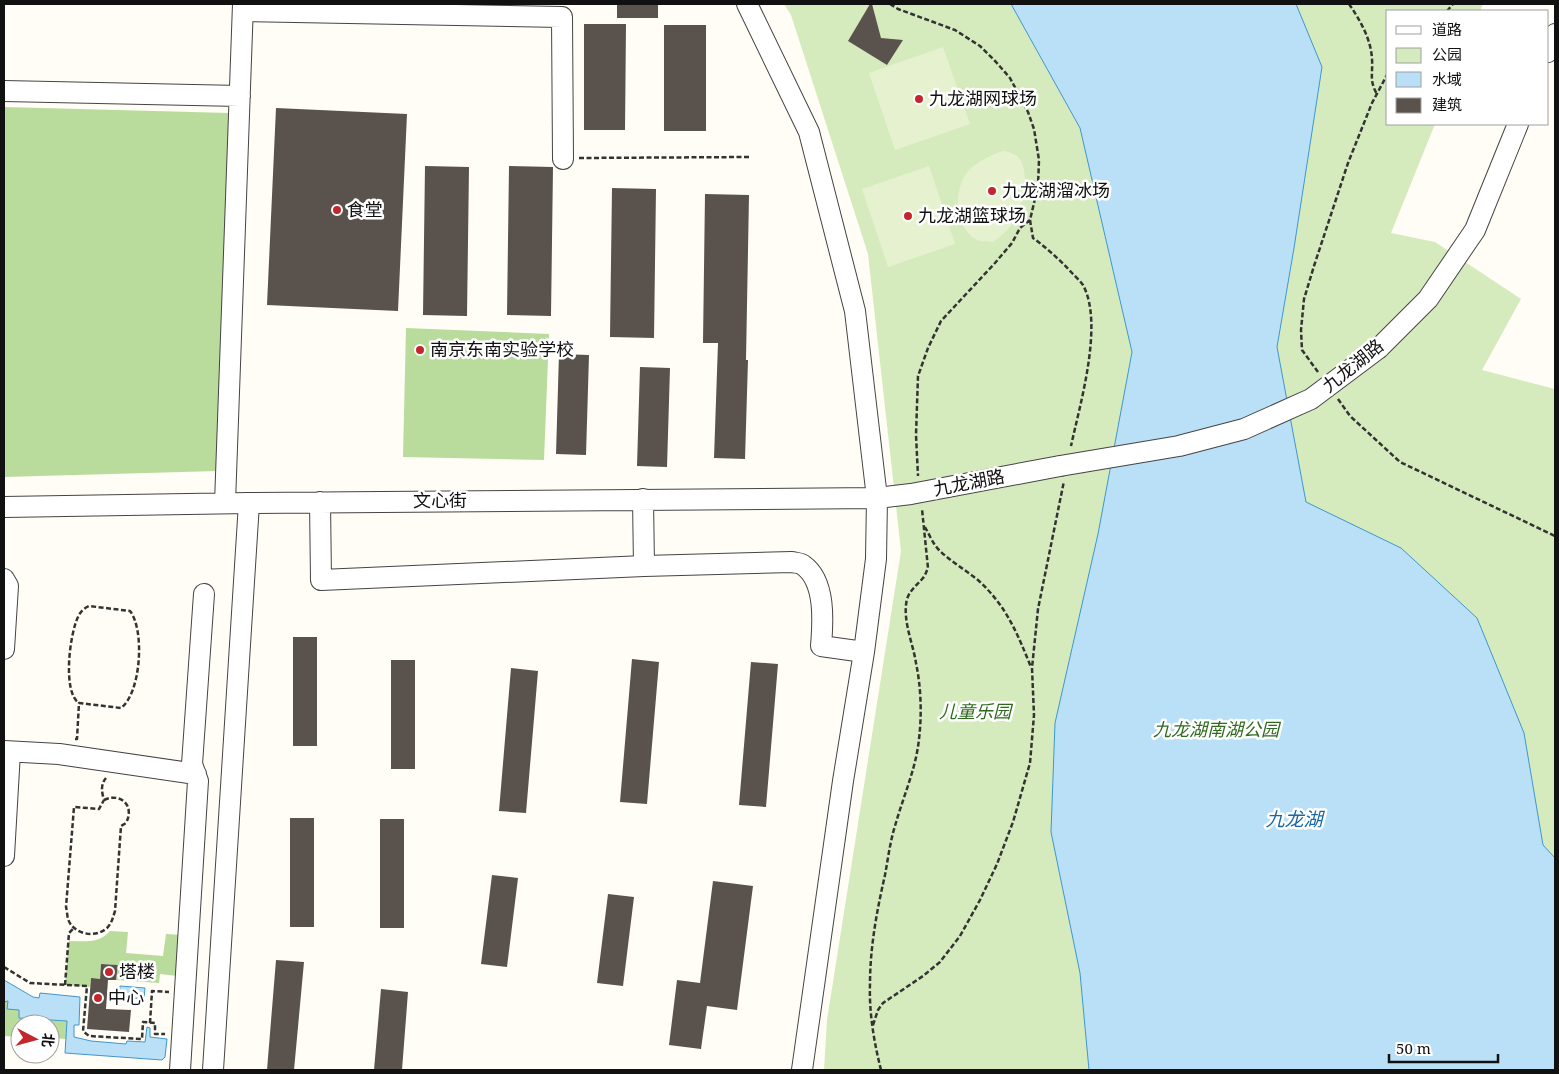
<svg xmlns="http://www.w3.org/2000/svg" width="1559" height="1074" viewBox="0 0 1559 1074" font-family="'Noto Serif','Noto Sans SC',serif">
	<rect width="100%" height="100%" fill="#fffdf5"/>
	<path fill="#d5ebbd" d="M784,4h699l-3,7h-92v113h47l-44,109 44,9 86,57 -39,71 73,19v681h-731l3,-50 74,-469 -33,-297 -77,-239z"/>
	<path fill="#b9dc9c" d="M4,107l225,6 -12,358 -213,6z
		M406,328l143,6 -5,126 -141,-3z
		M110,931l18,1 -2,21 37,3 3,-22 16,1 -4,41 -18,-2 -1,9 -43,-3 2,-15 -17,-1 -1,15h-9l-1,8 -25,-2 4,-44c15,0 30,3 41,-10z
		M8,1000l11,10v8l48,3 -1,18 -16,-1v-14h-30v13l-16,-1v-34z"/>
	<path fill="#e6f2cf" d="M943,47l27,77 -75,26 -26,-77z
		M1005,151c6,2 11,3 14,7 12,15 3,51 -6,65 -6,8 -12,13 -20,19 -5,-1 -12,0 -16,-2 -22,-12 -24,-47 -11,-66 8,-11 27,-21 39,-23z
		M929,166l26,78 -67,23 -26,-78z"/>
	<path fill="#b9e0f7" stroke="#3f96cf" d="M1011,4h285l26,63 -28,181 -17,99 29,155 95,46 76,70 47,115 19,112 12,13v212h-466l-9,-97 -29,-141 4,-109 43,-189 34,-182 -52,-224z
		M4,980l29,17 6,1 1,-5 40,4 -1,28h-5v12l17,4 35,3 1,-3 18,1 2,-15 3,1v9l17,2 -2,18 -3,3 -97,-7 2,-32 -48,-3v-8l-12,-1 1,-8 -4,1z
		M120,986l25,2 -1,11 -25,-2z"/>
	<path fill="#5a524d" d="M617,4h41v14h-41z
		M870,4h2l9,34 22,2 -16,25 -39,-24z
		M584,24h42l-1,106h-41z
		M664,25h42v106h-42z
		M276,108l131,6 -9,197 -131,-6z
		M425,166l44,1 -2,149 -44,-1z
		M509,166l44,1 -2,149 -44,-1z
		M612,188l44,1 -2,149 -44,-1z
		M705,194l44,1 -3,165h2l-3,99 -31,-1 4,-115h-15z
		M559,354l30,1 -3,100 -30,-1z
		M640,367l30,1 -3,99 -30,-1z
		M293,637h24v109h-24z
		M632,659l27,3 -12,142 -27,-2z
		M391,660h24v109h-24z
		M751,662l27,2 -12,143 -27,-2z
		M511,668l27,3 -12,142 -27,-2z
		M290,818h24v109h-24z
		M380,819h24v109h-24z
		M492,875l26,3 -11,89 -26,-3z
		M713,881l40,5 -16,124 -30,-4 -6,43 -32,-4 8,-65 23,3z
		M608,894l26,3 -11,89 -26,-3z
		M276,960l28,2 -10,108h-27z
		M101,964l17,1 -2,15h-8l-2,29 25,1 -2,22 -42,-3 4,-51 9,1z
		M381,989l27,3 -6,78h-28z"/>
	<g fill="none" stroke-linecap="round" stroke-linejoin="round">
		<g stroke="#444" stroke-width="22">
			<path id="minor" d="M747,4l62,128 46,179 22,187 -1,61 -12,93 -21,129 -41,289
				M244,11l318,6 1,142
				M1548,52l7,-18
				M4,91l236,5
				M1379,348l49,-49 47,-69 43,-106
				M643,499l1,67 148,-4c4,1 9,1 11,3 23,16 20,57 18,81l43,6
				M320,502l1,78 323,-14
				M225,503l18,-499
				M4,507l245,-4 628,-5 34,-4 149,-28
				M4,579l4,7 -4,63
				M4,751l55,3 137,20
				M4,856l6,-104
				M180,1070l18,-289 -6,-17 12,-170
				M213,1070l36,-567"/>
		</g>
		<path stroke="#333" stroke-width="2.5" stroke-dasharray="5 2.5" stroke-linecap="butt" d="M890,4l8,5 57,21 25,16 16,16 14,16 18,34 6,17 5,31 -1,26 -8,34 -10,8 -8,15 -17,20 -54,58 -13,27 -10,28 -2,59 2,41
			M1349,4c11,16 22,35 23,55 1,14 -3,22 5,35
			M1447,11l6,-7
			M579,158l170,-1
			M1030,220l3,18c15,11 27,22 40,36 3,3 7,7 10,11 21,39 -3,119 -12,161
			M1318,372l-16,-22 -1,-20 3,-31 10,-33 34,-103 24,-60 16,-30
			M1338,399l12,17 50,46 155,74
			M925,527c4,7 8,17 14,23 12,12 27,20 40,31 28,26 38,52 52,86
			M75,739h2l2,-36 42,5c20,-15 24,-78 9,-97l-41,-5c-5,2 -9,6 -11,11 -8,16 -16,75 1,86
			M104,800c17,-8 31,6 22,23l-5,3 -6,85c-2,6 -3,12 -8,17 -12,11 -34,6 -39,-9 -1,-4 -1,-9 -2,-12l8,-100 25,2 5,-9c-2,-7 -4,-15 2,-22
			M4,967l26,16 57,3 -4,45 6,5 53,3 1,-17 12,1v11h10
			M65,985l4,-52 5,-5
			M150,1023l2,-32 17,1
			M873,1025l5,-15 5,-7 40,-27 17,-14 20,-26 20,-36 17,-36 16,-42 17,-59 4,-48 -2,-47 6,-59 26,-128
			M881,1070c-7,-28 -12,-57 -11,-86 0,-37 7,-74 15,-109 3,-16 5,-33 10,-49 8,-29 21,-57 24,-87 3,-25 2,-52 -3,-76 -3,-20 -14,-43 -9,-64 3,-9 10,-14 16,-21 2,-2 3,-6 5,-10l-6,-59"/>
		<use href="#minor" stroke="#fff" stroke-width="20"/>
		<g stroke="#444" stroke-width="22" stroke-linecap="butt">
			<path id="minor-bridge" d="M1060,466l119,-20 65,-17 67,-30 68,-51"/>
		</g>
		<use href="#minor-bridge" stroke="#fff" stroke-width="20"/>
	</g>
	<g fill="#c4262e" stroke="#fff" stroke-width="2">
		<circle cx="919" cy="99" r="5"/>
		<circle cx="992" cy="191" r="5"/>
		<circle cx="337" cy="210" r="5"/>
		<circle cx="908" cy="216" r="5"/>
		<circle cx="420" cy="350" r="5"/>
		<circle cx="109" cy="972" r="5"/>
		<circle cx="98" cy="998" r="5"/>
	</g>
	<g text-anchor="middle" stroke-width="5" stroke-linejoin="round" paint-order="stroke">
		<g font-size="18" fill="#111" stroke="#fff" text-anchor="start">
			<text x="929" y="105">九龙湖网球场</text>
			<text x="1002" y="197">九龙湖溜冰场</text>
			<text x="347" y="216">食堂</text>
			<text x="918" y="222">九龙湖篮球场</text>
			<text x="430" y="356">南京东南实验学校</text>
			<text x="119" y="978">塔楼</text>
			<text x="108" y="1004">中心</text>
		</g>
		<g font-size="18" fill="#111" stroke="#fff">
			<text transform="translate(1353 366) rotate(-39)" y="6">九龙湖路</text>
			<text transform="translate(969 483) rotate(-11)" y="6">九龙湖路</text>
			<text x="440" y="507">文心街</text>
		</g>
		<g font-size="18" font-style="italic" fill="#2f6b1f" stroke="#fff">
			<text x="975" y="718">儿童乐园</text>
			<text x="1216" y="736">九龙湖南湖公园</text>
		</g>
		<g font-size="19" font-style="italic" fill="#1768a6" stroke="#fff">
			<text x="1294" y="826">九龙湖</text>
		</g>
	</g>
	<rect width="1559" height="1074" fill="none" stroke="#111111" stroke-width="10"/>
	<rect x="1386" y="10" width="162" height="115" fill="#ffffff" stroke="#a0a0a0"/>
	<rect x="1396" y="26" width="25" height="8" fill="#ffffff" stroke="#a0a0a0"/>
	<text x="1432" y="35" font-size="15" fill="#111111">道路</text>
	<rect x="1396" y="48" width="25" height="15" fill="#d5ebbd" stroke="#a0a0a0"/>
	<text x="1432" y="60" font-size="15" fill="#111111">公园</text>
	<rect x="1396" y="72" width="25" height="15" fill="#b9e0f7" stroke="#a0a0a0"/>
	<text x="1432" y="85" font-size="15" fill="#111111">水域</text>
	<rect x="1396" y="98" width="25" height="15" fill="#5a524d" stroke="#a0a0a0"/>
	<text x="1432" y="110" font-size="15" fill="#111111">建筑</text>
	<g transform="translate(35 1039) rotate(96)"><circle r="24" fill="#ffffff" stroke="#a0a0a0"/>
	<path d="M0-4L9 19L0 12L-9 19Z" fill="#c4262e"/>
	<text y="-8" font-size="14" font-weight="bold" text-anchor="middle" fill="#111111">北</text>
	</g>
	<path d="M1389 1054v8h109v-8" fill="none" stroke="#111111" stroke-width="2.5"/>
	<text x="1396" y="1054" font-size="15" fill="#111111" stroke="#ffffff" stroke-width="4" paint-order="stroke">50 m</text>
</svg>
